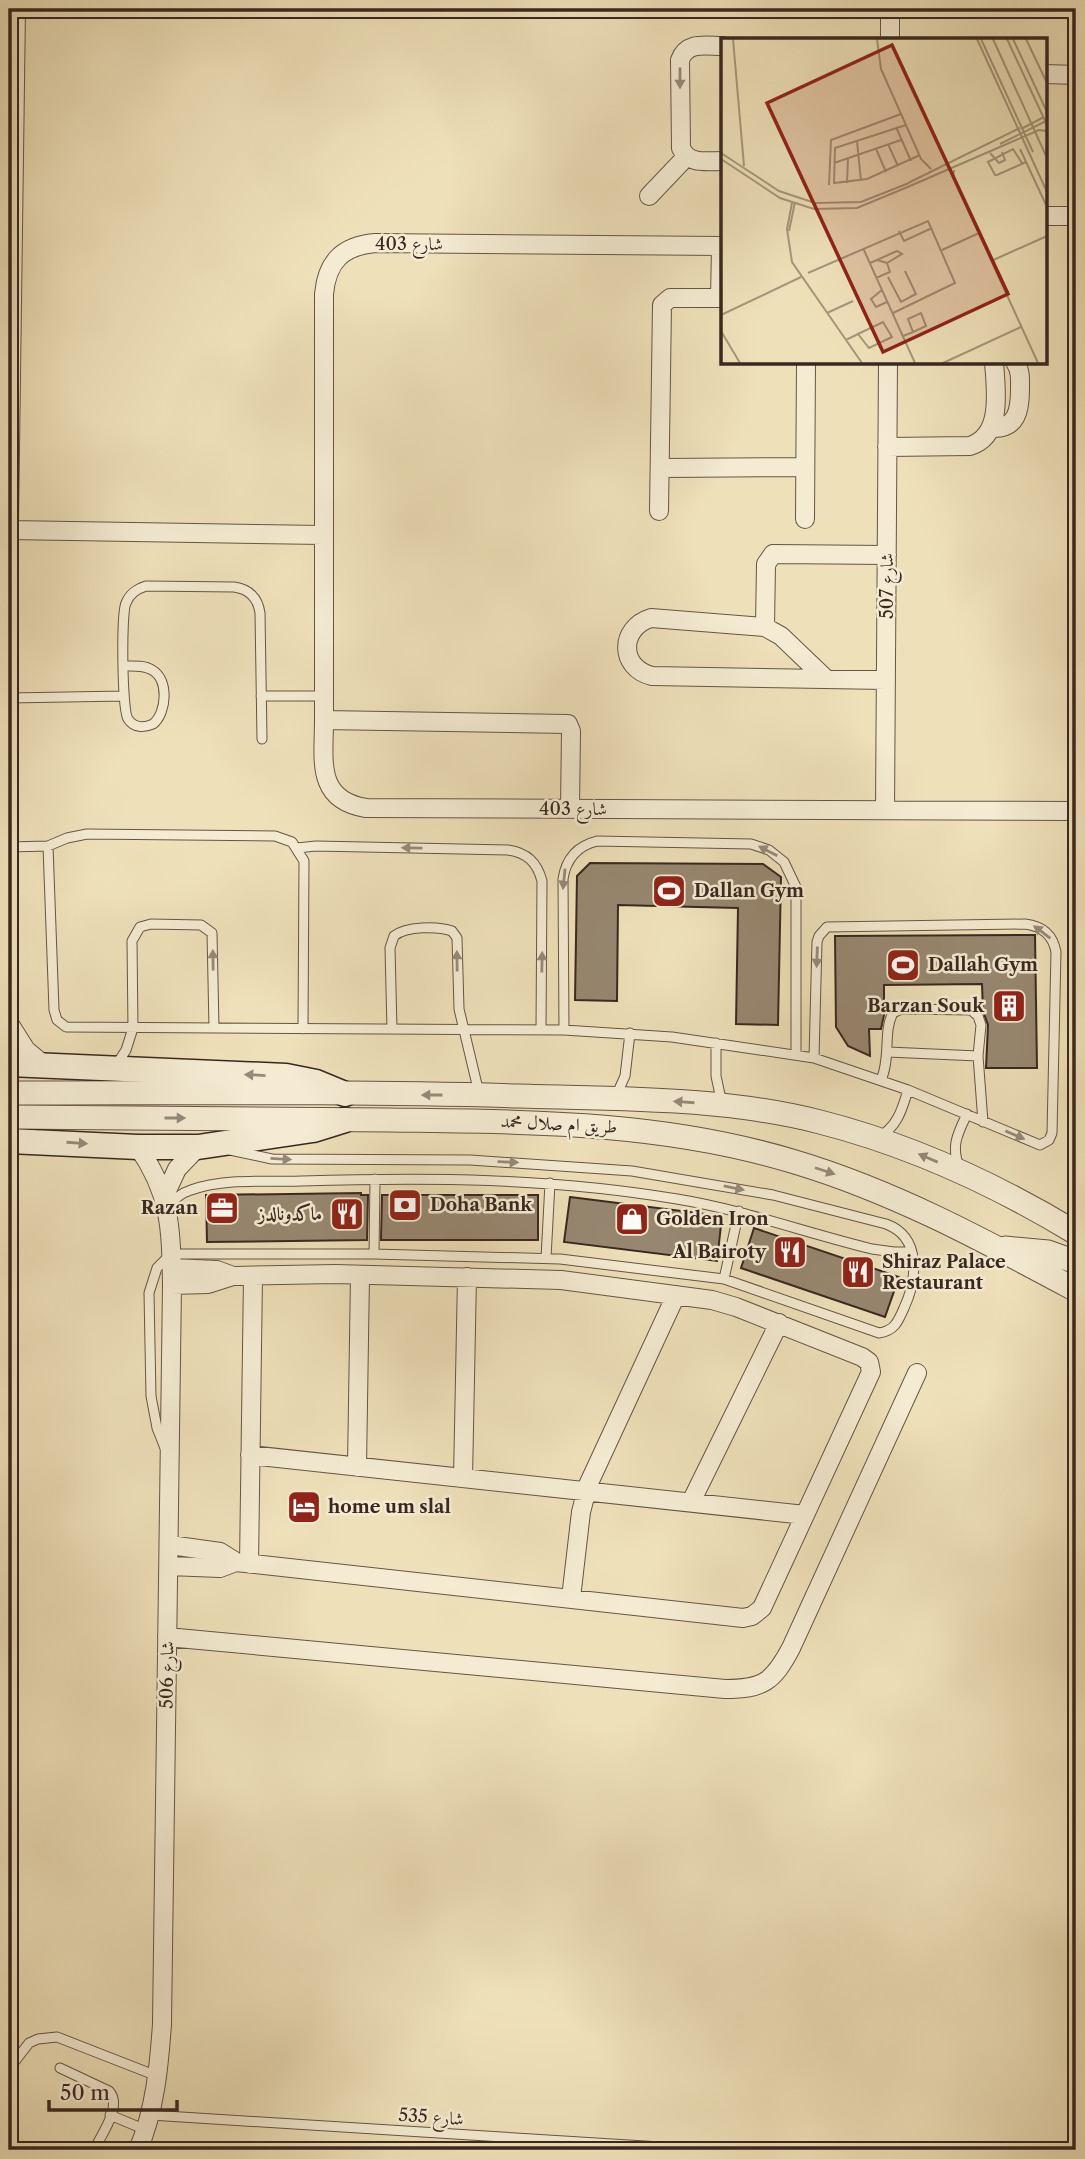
<svg xmlns="http://www.w3.org/2000/svg" width="1085" height="2159" viewBox="0 0 1085 2159" font-family="'Libre Caslon Text',Amiri,serif">
	<rect width="100%" height="100%" fill="#eee0b9"/>
	<filter id="stains"><feTurbulence type="fractalNoise" baseFrequency=".00286" numOctaves="4"/><feColorMatrix values="0 0 0 0 .2 0 0 0 0 .09 0 0 0 0 .02 0 0 0 .5 -.17"/></filter>
	<radialGradient id="worn" r=".72"><stop offset=".6" stop-color="#630" stop-opacity="0"/><stop offset="1" stop-color="#630" stop-opacity=".3"/></radialGradient>
	<path fill="#978770" stroke="#392720" stroke-width="2" d="M590,863l173,1 18,13 -3,148 -42,-1 2,-116 -120,-3 -1,96 -42,-1 2,-124z
		M1035,935l2,133h-51l2,-43 -5,-14 -1,-27 -98,1v30l-3,14h-12l1,27 -22,-10 -12,-19 -1,-91z
		M361,1193v2h7l-1,45 -160,2 -1,-47z
		M382,1195h156v45h-157z
		M570,1197l152,19 -5,45 -153,-19z
		M754,1228l145,49 -14,40 -144,-49z"/>
	<g fill="none" stroke-linecap="round" stroke-linejoin="round">
		<g stroke="#665546" stroke-width="11">
			<path id="service" d="M124,666c9,0 20,-1 28,4 17,9 15,43 1,54 -9,4 -19,4 -25,-5 -6,-8 -7,-106 -2,-116 4,-10 11,-14 20,-17l88,1c15,2 24,11 26,26l2,126
				M261,696h63
				M9,698l115,-2
				M48,846l6,164 3,10 9,7 498,3 108,7 142,21 94,32 132,55 9,-5 3,-7 4,-181c-3,-17 -14,-26 -31,-28l-198,3 -8,9 -2,6 -3,116
				M9,847l39,-1 19,-8 20,-4 188,2 17,6 12,19 -1,168
				M297,848l19,-2 192,4c19,3 29,12 34,31l-1,149
				M392,1029l-2,-81 4,-12c12,-10 44,-10 58,-5l5,7 2,71 20,84
				M564,1030l-1,-151c3,-20 14,-33 34,-38l154,3 18,6 15,12 12,25v167
				M716,1043v33l6,28
				M888,1052l90,4
				M115,1067l11,-17 7,-22 -1,-87 8,-14 11,-3 50,1 11,8 2,95
				M881,1080c10,-22 2,-50 12,-67l8,-4 70,1 7,6 3,9 -3,31 5,66
				M616,1096l9,-20 5,-43
				M879,1137c19,-11 23,-28 29,-47
				M960,1168c-10,-21 -2,-35 7,-54
				M166,1208c7,-8 15,-15 25,-18 34,-12 76,-8 111,-9 125,-4 251,-3 375,18 67,11 129,34 195,50l22,3h17
				M374,1254l1,-75
				M546,1258l4,-75
				M724,1279l15,-68
				M165,1448l-8,-20 -6,-32 -2,-103 8,-25 14,-14h203l186,5 164,20 155,54c15,-2 19,-11 25,-25 13,-28 18,-71 -18,-84l-113,-29 -141,-24 -162,-11 -198,-1 -42,-9
				M60,2068l49,23c14,15 -8,44 -15,59
				M9,2069l20,-26 9,-4 19,-2 100,39
				M110,2115l36,15
				M150,2115l559,35"/>
		</g>
		<g stroke="#665546" stroke-width="20">
			<path id="minor" d="M890,40v-31
				M723,46c-17,0 -36,-5 -43,14l1,88c7,17 26,13 42,13
				M1045,74l31,1
				M649,196l37,-39
				M1045,216h31
				M723,246l-348,-3c-32,3 -48,18 -51,51v426c0,39 -9,80 42,88l710,3
				M720,298l1,-52
				M992,428c25,1 28,-18 28,-39 0,-10 1,-18 -5,-27
				M887,447l83,-1c33,-10 26,-56 24,-84
				M660,468l145,-1
				M659,511l3,-206 8,-7h53
				M805,519l1,-157
				M9,523l7,-514
				M9,530l315,5
				M765,627l1,-63 7,-10 114,1
				M9,633v241
				M826,679l-45,-43 -16,-9 -114,-9c-32,10 -32,50 1,58l234,4
				M324,720l244,4 3,7 -1,77
				M885,810l3,-448
				M9,1023l17,27 18,15
				M138,1147c33,47 33,82 34,138l-10,739c-3,43 -7,86 -24,126
				M164,1197l13,-28 21,-22
				M172,1268l45,2 16,6
				M250,1455l555,60
				M357,1467l3,-192
				M463,1478l4,-201
				M691,1502l88,-179
				M170,1545l50,7 16,10
				M249,1564l4,-288
				M169,1566l51,2 16,-6 507,56 9,-2 10,-8 109,-236 -2,-10 -7,-5 -126,-50 -24,-7 -151,-20 -226,-6 -102,2 -25,8 -36,1
				M571,1598l10,-86 7,-27 88,-190
				M167,1637l558,52c38,0 48,-7 66,-41l126,-275"/>
		</g>
		<g stroke="#665546" stroke-width="25">
			<path id="tertiary" d="M9,1093c170,0 341,-2 511,3 100,3 202,1 300,26 90,23 177,63 256,111
				M9,1117c127,1 254,2 381,3 138,2 271,1 405,42 100,30 190,79 281,128
				M1005,1248l43,4 28,10"/>
		</g>
		<g stroke="#392720" stroke-width="27">
			<path id="secondary" d="M9,1064l277,12 30,6 29,12
				M9,1141l129,6h60l115,-17 32,-10"/>
		</g>
		<use href="#service" stroke="#f4ebd2" stroke-width="9"/>
		<use href="#minor" stroke="#f4ebd2" stroke-width="18"/>
		<use href="#tertiary" stroke="#f4ebd2" stroke-width="23"/>
		<use href="#secondary" stroke="#f4ebd2" stroke-width="24"/>
	</g>
	<defs><path id="oneway-solid" d="M-6-.8H1V-3.2L6.5 0L1 3.2V.8H-6Z" transform="scale(1.75)"/></defs>
	<g fill="#968979">
		<use href="#oneway-solid" transform="translate(680 78) rotate(90)"/>
		<use href="#oneway-solid" transform="translate(412 848) rotate(-179)"/>
		<use href="#oneway-solid" transform="translate(768 851) rotate(-153)"/>
		<use href="#oneway-solid" transform="translate(564 879) rotate(96)"/>
		<use href="#oneway-solid" transform="translate(1042 932) rotate(-143)"/>
		<use href="#oneway-solid" transform="translate(817 957) rotate(92)"/>
		<use href="#oneway-solid" transform="translate(213 960) rotate(-91)"/>
		<use href="#oneway-solid" transform="translate(457 961) rotate(-91)"/>
		<use href="#oneway-solid" transform="translate(542 962) rotate(-89)"/>
		<use href="#oneway-solid" transform="translate(255 1075) rotate(-177)"/>
		<use href="#oneway-solid" transform="translate(432 1095) rotate(-180)"/>
		<use href="#oneway-solid" transform="translate(684 1102) rotate(-176)"/>
		<use href="#oneway-solid" transform="translate(175 1118)"/>
		<use href="#oneway-solid" transform="translate(1015 1135) rotate(23)"/>
		<use href="#oneway-solid" transform="translate(77 1143) rotate(4)"/>
		<use href="#oneway-solid" transform="translate(928 1158) rotate(-157)"/>
		<use href="#oneway-solid" transform="translate(281 1159) rotate(3)"/>
		<use href="#oneway-solid" transform="translate(508 1162) rotate(2)"/>
		<use href="#oneway-solid" transform="translate(825 1171) rotate(18)"/>
		<use href="#oneway-solid" transform="translate(734 1188) rotate(11)"/>
	</g>
	<defs>
		<g id="stadium-square" transform="scale(1.75)"><rect x="-9" y="-9" width="18" height="18" rx="4" fill="#8f2418" stroke="#f4ebd2"/><path d="M0-5a6.5 5 0 1 0 0 10a6.5 5 0 1 0 0-10ZM-3.5-1.8h7v3.6h-7Z" fill="#fff"/></g>
		<g id="building-square" transform="scale(1.75)"><rect x="-9" y="-9" width="18" height="18" rx="4" fill="#8f2418" stroke="#f4ebd2"/><path d="M-4-6H4V6H1V3H-1V6H-4ZM-2.5-4.3h1.7v1.8h-1.7ZM.8-4.3h1.7v1.8H.8ZM-2.5-1h1.7V.8h-1.7ZM.8-1h1.7V.8H.8Z" fill="#fff"/></g>
		<g id="bank-square" transform="scale(1.75)"><rect x="-9" y="-9" width="18" height="18" rx="4" fill="#8f2418" stroke="#f4ebd2"/><path d="M-6-4H6V4H-6ZM0-2.3a2.3 2.3 0 1 0 0 4.6a2.3 2.3 0 1 0 0-4.6Z" fill="#fff"/></g>
		<g id="office-square" transform="scale(1.75)"><rect x="-9" y="-9" width="18" height="18" rx="4" fill="#8f2418" stroke="#f4ebd2"/><path d="M-6-3h4V-5.5h4V-3h4V5H-6ZM-1-4.5V-3h2v-1.5ZM-6 0V1H6V0Z" fill="#fff"/></g>
		<g id="restaurant-square" transform="scale(1.75)"><rect x="-9" y="-9" width="18" height="18" rx="4" fill="#8f2418" stroke="#f4ebd2"/><path d="M-5-6h1v4h1v-4h1v4h1v-4h1v5L-1.5 .5V6h-2V.5L-5-1ZM5-6V6H3V1.5H1.5Q1.5-4 5-6Z" fill="#fff"/></g>
		<g id="shop-square" transform="scale(1.75)"><rect x="-9" y="-9" width="18" height="18" rx="4" fill="#8f2418" stroke="#f4ebd2"/><path d="M-5-2.5h2.3a2.7 3.5 0 0 1 5.4 0H5L5.5 6h-11ZM-1.5-2.5h3a1.5 2.3 0 0 0-3 0Z" fill="#fff"/></g>
		<g id="hotel-square" transform="scale(1.75)"><rect x="-9" y="-9" width="18" height="18" rx="4" fill="#8f2418" stroke="#f4ebd2"/><path d="M-6-4.5h1.5V1H6V5H4.5V3h-9V5H-6ZM-4 0a1.8 1.8 0 1 1 3.6 0ZM.5 0V-2.5h3Q6-2.5 6 0Z" fill="#fff"/></g>
	</defs>
	<g fill-rule="evenodd">
		<use href="#stadium-square" x="669" y="891"/>
		<use href="#stadium-square" x="903" y="965"/>
		<use href="#building-square" x="1009" y="1006"/>
		<use href="#bank-square" x="405" y="1205"/>
		<use href="#office-square" x="222" y="1208"/>
		<use href="#restaurant-square" x="347" y="1214"/>
		<use href="#shop-square" x="632" y="1219"/>
		<use href="#restaurant-square" x="790" y="1252"/>
		<use href="#restaurant-square" x="858" y="1272"/>
		<use href="#hotel-square" x="304" y="1507"/>
	</g>
	<g text-anchor="middle" stroke-width="5" stroke-linejoin="round" paint-order="stroke">
		<g font-size="18" fill="#392720" stroke="#f4ebd2">
			<text x="409" y="250">شارع 403</text>
			<text transform="translate(887 586) rotate(-90)" y="6">شارع 507</text>
			<text x="573" y="815">شارع 403</text>
			<text transform="translate(559 1124) rotate(3)" y="6">طريق ام صلال محمد</text>
			<text transform="translate(167 1675) rotate(-89)" y="6">شارع 506</text>
			<text transform="translate(431 2117) rotate(4)" y="6">شارع 535</text>
		</g>
		<g font-size="18" font-weight="bold" fill="#392720" stroke="#f4ebd2" text-anchor="start">
			<text x="694" y="897">Dallan Gym</text>
			<text x="928" y="971">Dallah Gym</text>
			<text x="984" y="1012" text-anchor="end">Barzan Souk</text>
			<text x="430" y="1211">Doha Bank</text>
			<text x="198" y="1214" text-anchor="end">Razan</text>
			<text x="322" y="1220" text-anchor="end">ماكدونالدز</text>
			<text x="656" y="1225">Golden Iron</text>
			<text x="766" y="1258" text-anchor="end">Al Bairoty</text>
			<text x="882" y="1268">Shiraz Palace<tspan x="882" dy="21">Restaurant</tspan></text>
			<text x="328" y="1513">home um slal</text>
		</g>
	</g>
	<g transform="translate(721 38)">
		<rect width="326" height="326" fill="#eee0b9"/>
		<path fill="none" stroke="#a6967c" stroke-width="2" d="M12,1l11,127M156,1l4,30 40,90 10,10M256,1l70,153M260,1l52,113M272,1l54,119M286,1l40,86M292,1l34,73M305,1l21,44M185,87l-71,23 -1,35 33,-4 53,-24M175,89l15,34M300,91l23,-12M136,103l4,40M167,106l10,22M279,106l46,-23M155,111l10,23M299,111l27,58M0,115l58,38 36,12 46,-1 48,-19M269,115l9,10 6,-3 -3,-8M0,121l59,39 34,11 43,-1 53,-22M113,125l67,-23M301,125l-9,-14 -25,13 7,13h2l29,-13M233,132l-1,7 85,186M126,145l1,-25M187,145l112,-55M108,147l2,-45 70,-26M189,148l129,-56 8,1M71,165l-5,26 5,33 70,101M68,193l6,-29M178,193l5,10 28,-13M142,210l52,115M221,212l37,-17M270,223l56,-25M149,225l7,-3 20,-9 5,3 -15,9 -10,-3M87,235l120,-52 27,62 -62,30M167,239l13,25 15,-8 -11,-23M155,240l14,-6 -3,-9M161,252l-11,9 5,8 11,-5M106,275l26,-12M0,277l80,-38M0,293l19,32M182,298l10,-4 13,-6 -5,-13 -13,6 5,13M125,302l12,-6 25,-12 9,15 -23,11 -11,-14M222,325l78,-36"/>
		<path fill="#8f2418" fill-opacity="0.15" stroke="#8f2418" stroke-width="3.5" d="M171,7l116,249 -125,58 -116,-249z"/>
		<rect width="326" height="326" fill="none" stroke="#392720" stroke-width="3.5"/>
	</g>
	<rect width="1085" height="2159" fill="none" stroke="#eee0b9" stroke-width="35"/>
	<rect x="10" y="10" width="1064" height="2138" fill="none" stroke="#392720" stroke-width="3.5"/>
	<rect x="18" y="18" width="1050" height="2124" fill="none" stroke="#392720" stroke-width="2"/>
	<path d="M49 2100v10h128v-10" fill="none" stroke="#392720" stroke-width="3.5"/>
	<text x="60" y="2100" font-size="21" fill="#392720" stroke="#f4ebd2" stroke-width="5" paint-order="stroke">50 m</text>
	<rect width="100%" height="100%" filter="url(#stains)"/>
	<rect width="100%" height="100%" fill="url(#worn)"/>
</svg>
